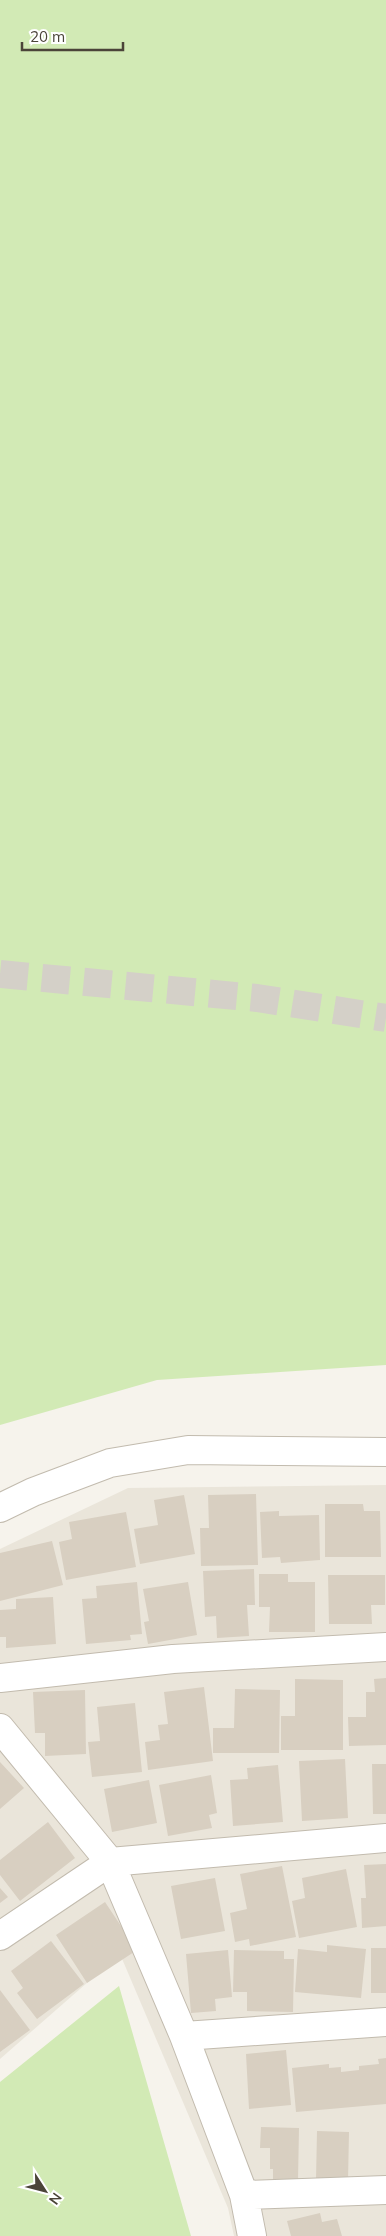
<svg xmlns="http://www.w3.org/2000/svg" width="386" height="2236" viewBox="0 0 386 2236" font-family="Mulish,sans-serif">
	<rect width="100%" height="100%" fill="#f6f3ec"/>
	<path fill="#eae5da" d="M386,1485v751h-152l-6,-28 -108,-254 -120,105v-510l128,-61z"/>
	<path fill="#d2eab5" d="M0,0h386v1365l-229,15 -157,45z
		M119,1986l72,250h-191v-154z"/>
	<path fill="#d8cfc1" d="M256,1494l2,71 -57,1 -1,-38h9l-1,-33z
		M184,1495l11,59 -55,10 -6,-35 24,-4 -4,-25z
		M325,1504h38l1,7h16l1,46h-56z
		M279,1511v5l40,-1 1,45 -39,3 -1,-6 -18,1 -2,-46z
		M126,1512l10,55 -70,13 -7,-38 13,-3 -3,-17z
		M52,1541l11,44 -63,16v-48z
		M254,1569l1,36h-8l2,31 -32,2 -1,-22 -11,1 -2,-46z
		M259,1574h29v8h27v50h-46l1,-25h-11z
		M328,1575h57v30h-14l1,19h-43z
		M137,1582l5,52 -12,1 1,5 -45,4 -4,-45 15,-1 -1,-12z
		M188,1582l9,53 -49,9 -4,-22 5,-1 -6,-32z
		M53,1597l3,47 -50,4v-11h-6v-27l16,-1v-10z
		M386,1678v67l-37,1 -1,-29h18v-25h9l-1,-13z
		M295,1679l48,1v70h-62v-34h14z
		M204,1687l9,74 -65,9 -3,-28 15,-2 -2,-15 10,-1 -4,-32z
		M235,1689l45,1 -1,63h-66v-25h21z
		M85,1690l1,64 -41,2v-23h-10l-2,-41z
		M135,1703l7,69 -50,5 -4,-35 12,-1 -3,-34z
		M345,1759l3,59 -46,3 -3,-60z
		M0,1762l24,26 -24,21z
		M372,1764h14v50h-13z
		M278,1765l5,57 -50,4 -3,-46 18,-1 -1,-11z
		M211,1775l6,38 -8,2 3,13 -44,8 -9,-51z
		M149,1780l8,43 -45,9 -8,-43z
		M48,1822l27,36 -55,43 -20,-26v-15z
		M386,1864v62l-24,2 -1,-30h5l-2,-33z
		M282,1866l14,71 -46,9 -1,-7 -14,3 -5,-29 17,-4 -7,-35z
		M346,1869l11,58 -58,11 -7,-37 13,-3 -3,-20z
		M215,1878l10,53 -44,8 -10,-53z
		M0,1888l8,9 -8,6z
		M105,1902l32,48 -50,33 -31,-48z
		M51,1941l33,43 -47,35 -20,-26 6,-5 -12,-17z
		M327,1945l39,4 -5,49 -66,-6 3,-43 29,3z
		M371,1948h15v45h-15z
		M228,1950l4,47 -17,2 1,12 -25,2 -5,-59z
		M234,1950l50,1v8h10l-1,53 -46,-1v-19h-14z
		M0,1990l30,40 -30,22z
		M286,2050l5,55 -42,4 -3,-55z
		M386,2058v46l-90,8 -4,-44 37,-4v4l12,-1v5l18,-2v-4l20,-2 -1,-5z
		M261,2127l38,1 -1,52h-25v-11h-3v-21h-10z
		M317,2131l32,1 -1,49 -32,-1z
		M320,2213l2,9 15,-3 5,17h-51l-4,-15z"/>
	<g fill="none" stroke-linecap="round" stroke-linejoin="round">
		<path stroke="#d4d0c8" stroke-width="28" stroke-dasharray="28 14" stroke-linecap="butt" d="M0,974l257,24 129,20"/>
		<g stroke="#c2bbae" stroke-width="30">
			<path id="minor" d="M0,1678l173,-19 213,-12
				M0,1728l110,134 74,174 60,159 142,-5
				M0,1936l110,-74 276,-24
				M184,2036l202,-14
				M244,2195l8,41"/>
		</g>
		<g stroke="#c2bbae" stroke-width="30">
			<path id="tertiary" d="M0,1508l33,-16 77,-29 78,-13 198,2"/>
		</g>
		<use href="#minor" stroke="#fff" stroke-width="28"/>
		<use href="#tertiary" stroke="#fff" stroke-width="28"/>
	</g>
	<g transform="translate(45 2191) rotate(126)" stroke="#ffffff" stroke-width="4" paint-order="stroke">
	<path d="M0-4L9 19L0 12L-9 19Z" fill="#4b4439"/>
	<text y="-8" font-size="14" font-weight="bold" text-anchor="middle" fill="#4b4439">N</text>
	</g>
	<path d="M22 42v8h101v-8" fill="none" stroke="#4b4439" stroke-width="2.5"/>
	<text x="30" y="42" font-size="15" fill="#4b4439" stroke="#ffffff" stroke-width="4" paint-order="stroke">20 m</text>
</svg>
